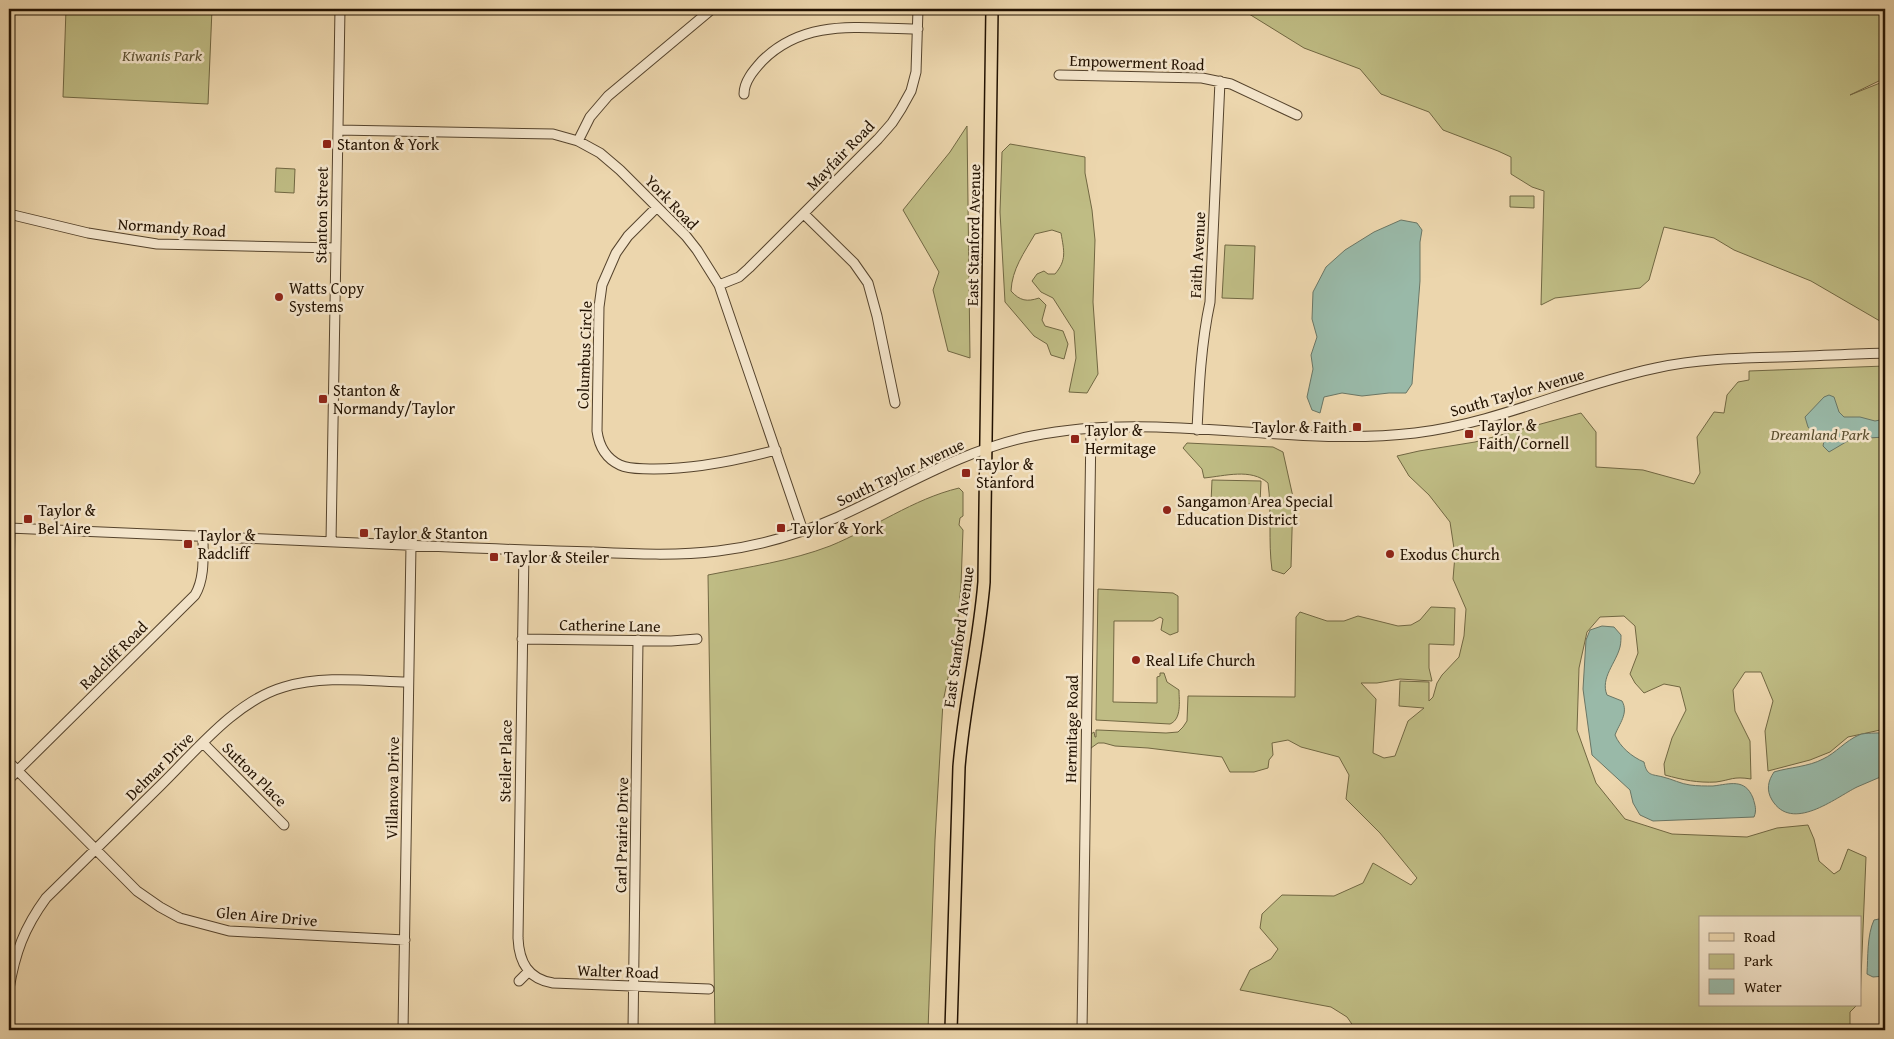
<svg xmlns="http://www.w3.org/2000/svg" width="1894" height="1039" viewBox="0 0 1894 1039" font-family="'Gentium Book Plus',serif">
	<rect width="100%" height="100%" fill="#ecd6ad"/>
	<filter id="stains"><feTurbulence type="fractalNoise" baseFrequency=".004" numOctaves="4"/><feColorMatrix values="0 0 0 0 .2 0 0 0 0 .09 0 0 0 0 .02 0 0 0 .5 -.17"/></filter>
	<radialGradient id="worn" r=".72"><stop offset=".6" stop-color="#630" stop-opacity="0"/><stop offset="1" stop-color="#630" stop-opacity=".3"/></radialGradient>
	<path fill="#bfbc84" stroke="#716742" d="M66,9h146l-4,95 -145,-7z
		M1241,9h644v69l-35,17 35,-14v243l-74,-43 -77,-31 -20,-12 -50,-11 -15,53 -9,8 -85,10 -14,7 3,-114 -12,-4 -21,-13v-17l-13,-6 -55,-21 -14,-18 -48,-18 -21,-25 -56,-21z
		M967,126l3,232 -22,-7 -15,-61 6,-18 -36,-62 47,-58z
		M1010,144l75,13v16l7,37 3,30 -2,62 5,72 -11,19 -18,-1 7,-34 -2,-27 -21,-33 -12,-6 -9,-11 5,-7 7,-3 4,3h7c12,-14 9,-23 6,-41l-9,-3 -17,4c-11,19 -23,35 -24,57 9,10 16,11 28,7l7,7 -4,15 3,6 18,5 5,13 -4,15 -13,-4 -4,-11 -13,-8 -29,-34 -5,-90 2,-60z
		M276,168l19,1 -1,24 -19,-1z
		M1510,196h24v12l-24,-1z
		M1225,245l30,1 -2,53 -31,-1z
		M1885,366v233h-5l5,1v129l-37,8 -18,15 -20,8 -42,11 -3,-40 8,-30 -12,-29h-16l-12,18 2,21 15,30 1,38c-18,-3 -20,1 -35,3 -18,1 -33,-2 -51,-7l-1,-11 8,-26 14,-28 -6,-23 -16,-3 -20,9 -9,-10 -5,-9 8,-21 -3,-27 -11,-10 -24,1 -13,15 -8,36 -2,62 19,53 29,36 47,15 75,3 30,-9 31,-3 6,14 5,22 15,13 6,-4 8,-21 18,8 -6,145v-84h-160v87h157l-7,7v18h-494l-9,-13 -16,-10 -91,-17 10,-20 21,-11 7,-10 -18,-21 2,-14 20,-19 52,1 29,-13 10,-20 38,22 6,-7 -37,-45 -34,-34 3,-24 -10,-18 -38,-10 -13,-7 -16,3 1,12 -4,5 -1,8 -14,4h-24l-8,-15 -74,-9 -33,-2 -11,-3h-6l-7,5 -3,10 3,-24 3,-2 1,5h1v-7h2l68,3 12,-1 5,-5 4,-6 1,-25 107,1 1,-80 4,-5 27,9h17l14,-5 40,10 13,-1 9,-5 11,-13 24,1 -1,37 -25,-1v24l3,13 -32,-2 -23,4h-16l15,16 -3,54 11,5 11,-2 13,-35 16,-13 -25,-2 1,-25 29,1v19l4,-4 4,-14 5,-8 17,-18 5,-21 2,-27 -13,-30 2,-24 -5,-33 -21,-27 -20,-19 -12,-20 22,-5 56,-9 106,-29 15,19v35l47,3 51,14 6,-11 -3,-36 17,-25 10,1 3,-18 11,-13 11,-2v-9z
		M1187,443l86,4 10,5 10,45 -2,70 -7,7 -12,-4c-4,-29 0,-58 -4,-87 -17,-15 -43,-7 -64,-5l-2,-9 -19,-21z
		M1212,480l49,1 -1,23 -49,-1z
		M959,488l4,4v24l-3,2 -1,7 4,5 -2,55 -5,54 -13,63 -8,138 -7,190h-213l-7,-455c40,-8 83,-14 122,-29 44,-18 83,-47 129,-58z
		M1098,589l75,4 5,3v36l-8,3 -9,-5 2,-11 -3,-2 -7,4h-39l-1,81 44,1v-26l3,-1v-3h4l3,9 12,8c0,11 3,29 -9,34l-74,-4z"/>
	<path fill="#99b9a8" stroke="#6a7665" d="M1401,220l16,3 5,7 -2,12v39l-8,103 -6,9h-17l-27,3 -20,-3 -18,4 -4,16 -8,-3 -5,-13 6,-28 -2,-14 6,-18 -5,-18 1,-27 13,-25 19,-17 29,-18z
		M1829,395l5,2 5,15 5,5h16l15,4 10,-2v18l-34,2 -22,13 -6,-6 1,-5 -6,-7h-4l-6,-7 -3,-10 19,-20z
		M1602,626l12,1 7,8c0,3 0,8 -1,12 -4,16 -20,31 -13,48l15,6c7,12 -3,23 -7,34 5,12 17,22 29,27 3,14 7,12 19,15 9,2 18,7 27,8 7,1 16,1 23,1 17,-2 32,-8 40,12 2,7 4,12 1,19l-101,4 -13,-6 -7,-12 -3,-13 -38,-35 -9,-66 3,-49 4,-10z
		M1885,732v43c-9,4 -19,8 -28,12 -22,11 -65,46 -85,13 -6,-10 -4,-19 2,-28 16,-5 34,-5 49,-13 13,-6 22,-18 36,-24 7,-3 18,-1 26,-3z
		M1879,919l6,1v56l-12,1 -6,-3c1,-17 0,-39 7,-54z"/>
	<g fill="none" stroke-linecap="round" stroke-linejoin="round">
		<g stroke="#55432c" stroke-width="11">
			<path id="minor" d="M1059,75l143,3 29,6 66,31
				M744,94c0,-13 10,-24 18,-33 44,-44 100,-32 156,-32
				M338,130l215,4 25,7 22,12 20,17 66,66 11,14 22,35 84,246
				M578,141l12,-24 18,-21 104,-87
				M657,207l-29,29 -12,17 -14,32 -3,22 -2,124c2,15 8,27 23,34 10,5 22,3 34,4 42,0 81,-8 122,-19
				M9,214l79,19 69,11 179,4
				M804,214l50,49 14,20 9,33 18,87
				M719,285l20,-8 10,-9 129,-129 14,-16 9,-14 10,-18 5,-19 2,-63
				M1197,430c2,-43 4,-86 13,-128l10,-221
				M9,528c147,7 294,12 441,19 48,2 96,4 144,5 41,2 83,4 124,-1 41,-5 82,-17 120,-34 64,-29 124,-67 194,-81 127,-26 256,12 383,-3 84,-10 159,-48 241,-65 40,-9 82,-10 124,-11 35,-1 70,-3 105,-4
				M331,542l9,-533
				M524,550l-6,388c1,24 10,41 35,45l156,6
				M9,573l1,-45
				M522,639l149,2 26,-2
				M203,743l81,82
				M9,762l128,129 23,16 20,11 49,13 176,9
				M9,779l186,-184c10,-17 8,-39 8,-59
				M519,981l10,-10
				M9,989c6,-36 15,-61 37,-91 38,-37 76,-75 114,-112 35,-34 75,-85 124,-99 40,-12 83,-6 124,-5
				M403,1030l8,-485
				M633,1030l5,-390
				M1082,1030l9,-602"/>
		</g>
		<g stroke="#231201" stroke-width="14">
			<path id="major" d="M951,1030l8,-263c5,-62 20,-123 25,-185l8,-573"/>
		</g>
		<use href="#minor" stroke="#f3e4ca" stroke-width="9"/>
		<use href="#major" stroke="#ecd6ad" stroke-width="11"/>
	</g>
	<g fill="#8f2418" stroke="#f3e4ca" stroke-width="2">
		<rect x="322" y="139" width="10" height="10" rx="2.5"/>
		<circle cx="279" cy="297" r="5"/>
		<rect x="318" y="394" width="10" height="10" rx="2.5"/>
		<rect x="1352" y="422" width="10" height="10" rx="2.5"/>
		<rect x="1464" y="429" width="10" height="10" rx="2.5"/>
		<rect x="1070" y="434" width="10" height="10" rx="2.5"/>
		<rect x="961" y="468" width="10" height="10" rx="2.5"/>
		<circle cx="1167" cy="510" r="5"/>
		<rect x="23" y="514" width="10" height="10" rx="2.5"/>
		<rect x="776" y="523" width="10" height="10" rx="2.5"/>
		<rect x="359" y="528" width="10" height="10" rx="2.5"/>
		<rect x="183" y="539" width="10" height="10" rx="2.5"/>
		<circle cx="1390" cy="554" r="5"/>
		<rect x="489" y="552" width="10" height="10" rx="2.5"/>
		<circle cx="1136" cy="660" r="5"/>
	</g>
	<g text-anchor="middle" stroke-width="5" stroke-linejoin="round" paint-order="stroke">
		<g font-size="16" font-style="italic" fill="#5a4e2f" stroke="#f3e4ca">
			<text x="162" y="61">Kiwanis Park</text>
			<text x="1820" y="440">Dreamland Park</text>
		</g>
		<g font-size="16" fill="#231201" stroke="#f3e4ca">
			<text transform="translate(1137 62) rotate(2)" y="6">Empowerment Road</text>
			<text transform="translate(840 155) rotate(-46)" y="6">Mayfair Road</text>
			<text transform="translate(672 202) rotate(46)" y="6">York Road</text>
			<text transform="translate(321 215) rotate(-89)" y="6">Stanton Street</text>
			<text transform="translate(172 227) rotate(4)" y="6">Normandy Road</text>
			<text transform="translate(973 235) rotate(-89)" y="6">East Stanford Avenue</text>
			<text transform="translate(1197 255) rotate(-87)" y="6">Faith Avenue</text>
			<text transform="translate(584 355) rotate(-88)" y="6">Columbus Circle</text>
			<text transform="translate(1517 392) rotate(-16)" y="6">South Taylor Avenue</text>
			<text transform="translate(900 472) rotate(-25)" y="6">South Taylor Avenue</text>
			<text transform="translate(610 625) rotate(1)" y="6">Catherine Lane</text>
			<text transform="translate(958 637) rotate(-82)" y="6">East Stanford Avenue</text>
			<text transform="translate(113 655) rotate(-45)" y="6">Radcliff Road</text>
			<text transform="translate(1071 729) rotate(-89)" y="6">Hermitage Road</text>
			<text transform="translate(505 761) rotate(-89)" y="6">Steiler Place</text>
			<text transform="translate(159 766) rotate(-45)" y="6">Delmar Drive</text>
			<text transform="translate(255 774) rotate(45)" y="6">Sutton Place</text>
			<text transform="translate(392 788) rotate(-89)" y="6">Villanova Drive</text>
			<text transform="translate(621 835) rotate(-89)" y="6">Carl Prairie Drive</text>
			<text transform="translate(267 916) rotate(5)" y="6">Glen Aire Drive</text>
			<text transform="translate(618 971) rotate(2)" y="6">Walter Road</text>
		</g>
		<g font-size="16" fill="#231201" stroke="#f3e4ca" text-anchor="start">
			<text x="337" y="150">Stanton &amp; York</text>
			<text x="289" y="294">Watts Copy<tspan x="289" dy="18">Systems</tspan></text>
			<text x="333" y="396">Stanton &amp;<tspan x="333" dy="18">Normandy/Taylor</tspan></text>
			<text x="1479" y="431">Taylor &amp;<tspan x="1479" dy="18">Faith/Cornell</tspan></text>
			<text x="1347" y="433" text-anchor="end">Taylor &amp; Faith</text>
			<text x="1085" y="436">Taylor &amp;<tspan x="1085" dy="18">Hermitage</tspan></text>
			<text x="976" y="470">Taylor &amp;<tspan x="976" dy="18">Stanford</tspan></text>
			<text x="1177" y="507">Sangamon Area Special<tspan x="1177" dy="18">Education District</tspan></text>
			<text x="38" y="516">Taylor &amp;<tspan x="38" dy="18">Bel Aire</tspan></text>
			<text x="791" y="534">Taylor &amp; York</text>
			<text x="374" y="539">Taylor &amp; Stanton</text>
			<text x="198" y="541">Taylor &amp;<tspan x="198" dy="18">Radcliff</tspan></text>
			<text x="1400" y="560">Exodus Church</text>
			<text x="504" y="563">Taylor &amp; Steiler</text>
			<text x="1146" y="666">Real Life Church</text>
		</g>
	</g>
	<rect width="1894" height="1039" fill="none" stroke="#ecd6ad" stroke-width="30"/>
	<rect x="10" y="10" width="1874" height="1019" fill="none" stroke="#231201" stroke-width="2.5"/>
	<rect x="15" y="15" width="1864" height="1009" fill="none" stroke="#231201"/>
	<rect x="1699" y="916" width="162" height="90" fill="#f3e4ca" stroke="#a0907a"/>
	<rect x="1709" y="933" width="25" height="8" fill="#ecd6ad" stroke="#a0907a"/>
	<text x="1744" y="942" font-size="15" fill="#231201">Road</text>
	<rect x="1709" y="954" width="25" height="15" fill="#bfbc84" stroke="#a0907a"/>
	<text x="1744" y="966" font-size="15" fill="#231201">Park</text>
	<rect x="1709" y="979" width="25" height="15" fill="#99b9a8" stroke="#a0907a"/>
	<text x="1744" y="992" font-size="15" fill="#231201">Water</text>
	<rect width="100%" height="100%" filter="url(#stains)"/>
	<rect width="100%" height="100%" fill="url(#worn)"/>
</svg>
